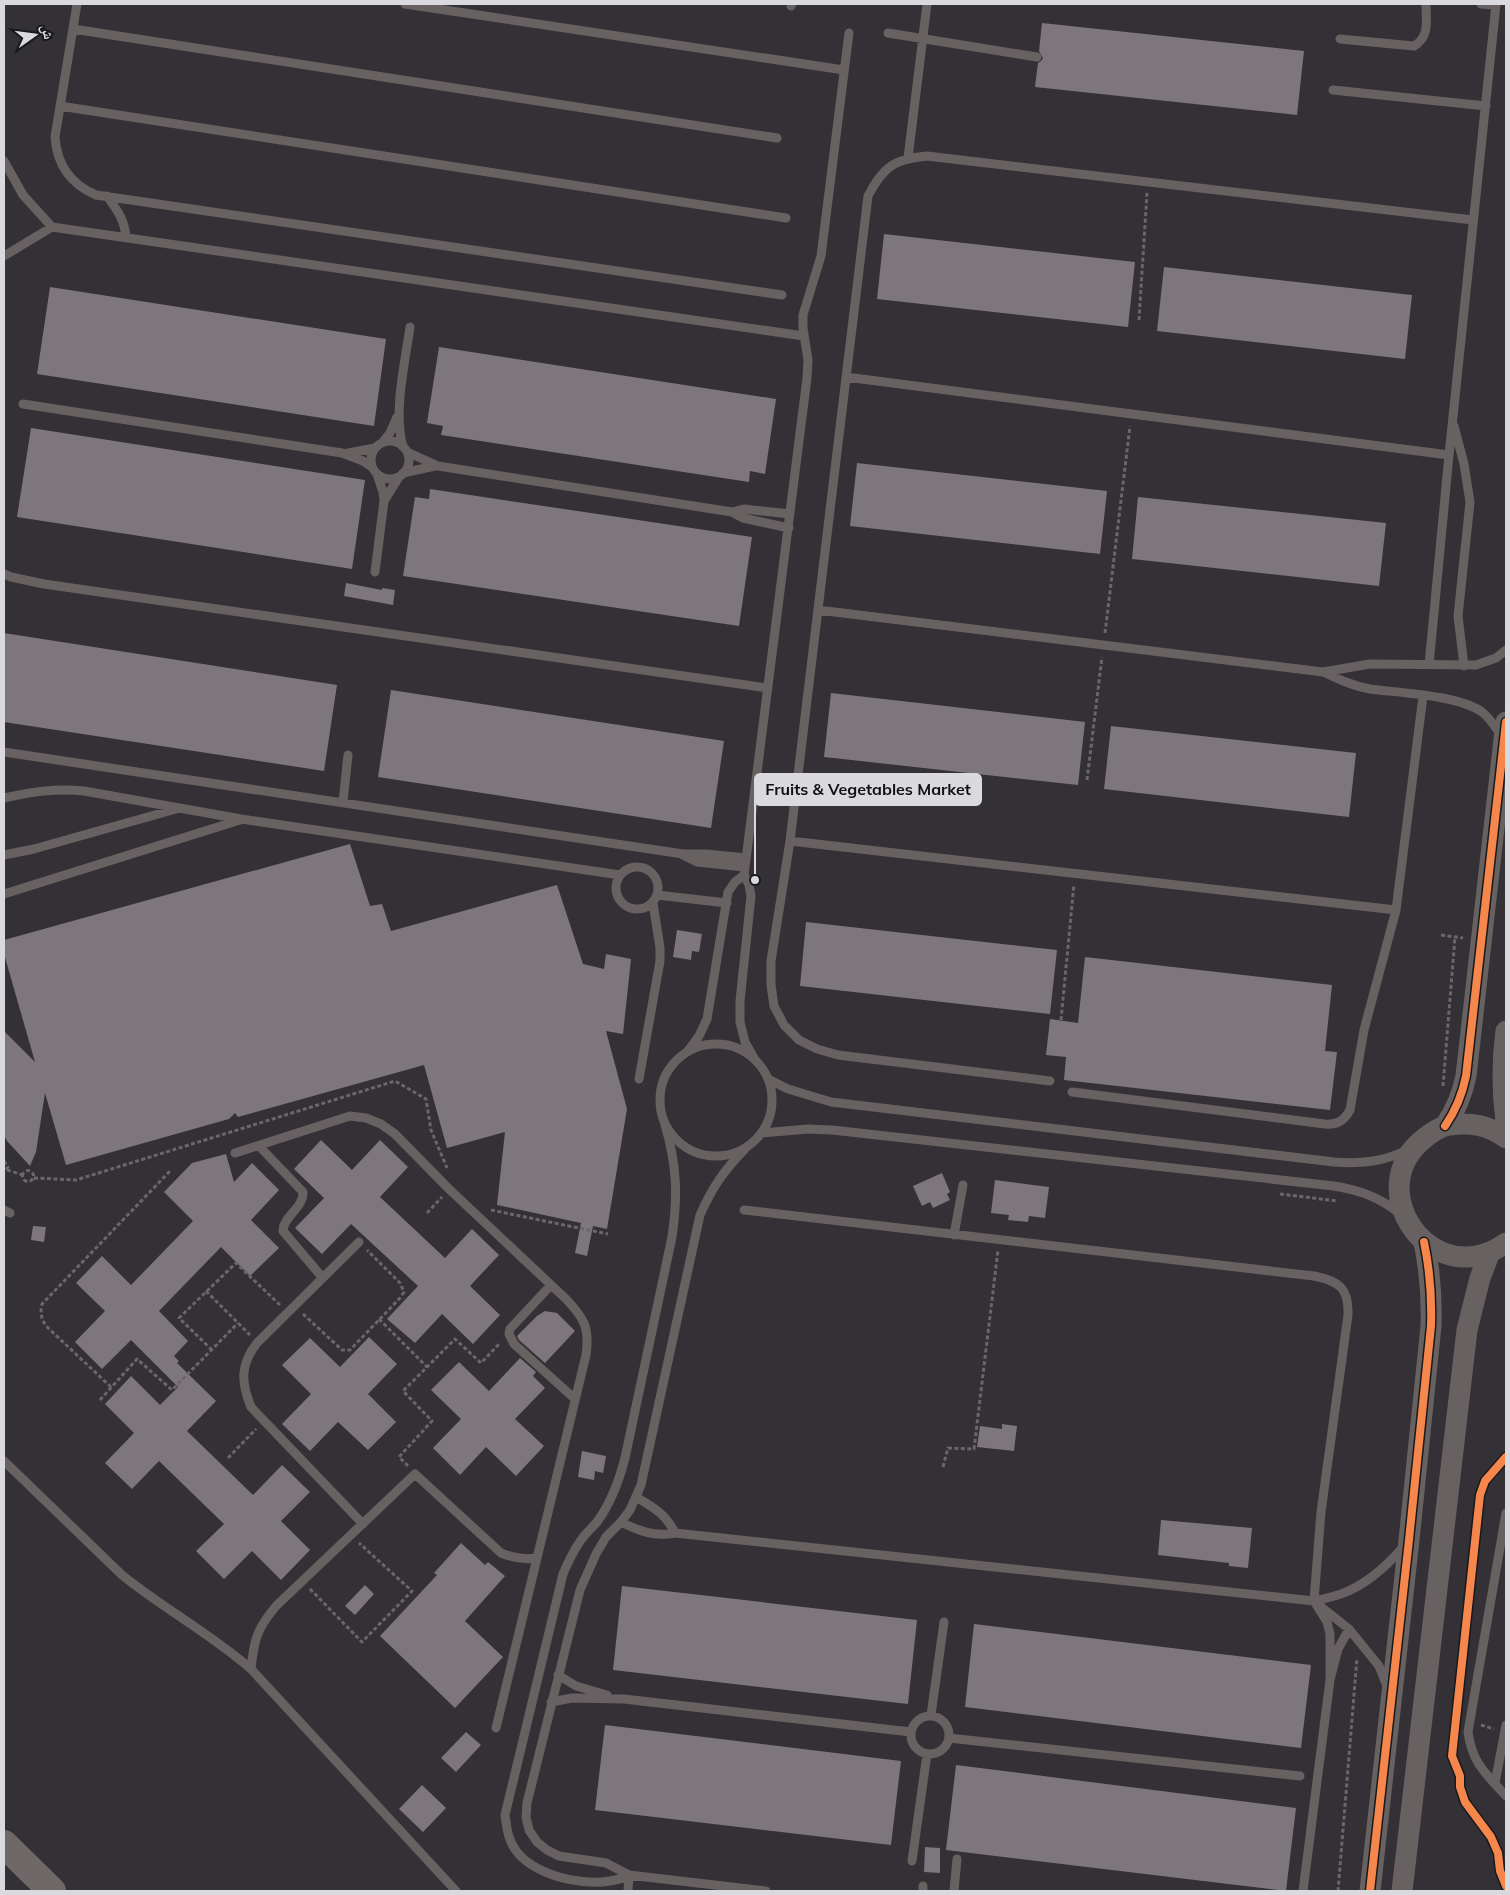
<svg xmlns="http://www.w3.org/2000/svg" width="1510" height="1895" viewBox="0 0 1510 1895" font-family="Mulish,'Noto Naskh Arabic',sans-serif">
	<rect width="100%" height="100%" fill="#333135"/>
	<path fill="#7d767c" d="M1042,23l262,28 -7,64 -262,-28 3,-24 3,-2 2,-3 -4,-7z
		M884,234l251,28 -7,65 -251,-28z
		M1164,267l248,28 -7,64 -248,-28z
		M50,287l336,52 -12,87 -337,-52z
		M439,347l337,52 -11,75 -15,-3 -1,11 -308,-47 2,-9 -16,-3z
		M31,428l334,52 -13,89 -335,-52z
		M857,463l250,28 -7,63 -250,-28z
		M430,489l322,48 -13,89 -336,-50 12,-79 14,2z
		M1138,497l248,26 -7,63 -247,-27z
		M346,583l36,7v-2l13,2 -2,15 -49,-9z
		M4,633l333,52 -13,86 -320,-49z
		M391,690l333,51 -13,87 -333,-51z
		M831,693l254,29 -7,63 -254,-28z
		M1111,726l245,27 -7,64 -245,-28z
		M350,844l20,62 12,-2 9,27 166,-46 26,79 21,5 2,-15 25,5 -8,75 -17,-3 21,78 -20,120 -14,-3 -6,30 -12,-3 6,-30 -84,-18 8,-73 -58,16 -23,-83 -186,52 -3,-4 -6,6 -163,46 -21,-72 -9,59 -6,14 -23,-25 -3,-6v-104l31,31 -31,-108v-14z
		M806,922l251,28 -7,64 -250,-28z
		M677,930l25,4 -3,18 -7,-1 -1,9 -18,-3z
		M1085,957l247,28 -7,66 12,1 -7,58 -266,-30 2,-23 -20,-2 4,-36 28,4z
		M321,1140l31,30 28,-30 28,27 -28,30 65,61 27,-29 27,26 -29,31 30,29 -27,29 -31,-30 -27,29 -28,-24 31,-33 -67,-62 -29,30 -27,-26 29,-30 -30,-29z
		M226,1154l8,28 18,-19 27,27 -28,30 28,28 -29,28 -29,-29 -62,64 29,30 -14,15 5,5 -2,2 39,38 -29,30 66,64 29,-30 28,27 -29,29 29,29 -29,30 -29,-29 -28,28 -28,-28 28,-27 -65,-63 -27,28 -27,-26 29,-30 -29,-29 26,-28 29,29 18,-18 -47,-47 -29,29 -27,-27 30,-31 -29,-28 26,-27 29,29 62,-64 -29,-29 28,-29z
		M942,1173l8,19 -3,2 3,6 -17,8 -3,-6 -8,4 -9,-20z
		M995,1180l54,7 -4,31 -16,-2 -1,6 -20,-2 1,-5 -18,-2z
		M33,1226l13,1 -2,15 -13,-2z
		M545,1311l12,2 18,18 -30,32 -26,-23 -2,-4 20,-20z
		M369,1337l28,27 -29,30 28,28 -28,28 -30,-28 -28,29 -28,-27 29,-30 -29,-29 28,-27 30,29z
		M520,1358l16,14 -3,4 12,12 -30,31 29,27 -28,30 -30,-29 -26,28 -27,-27 28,-29 -30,-29 28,-28 30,29z
		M1002,1424l15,2 -3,25 -37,-4 3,-21 22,3z
		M582,1451l24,5 -3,17 -8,-2 -1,9 -16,-3z
		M1161,1520l91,8 -4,40 -19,-2v-3l-71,-8z
		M461,1543l24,22 3,-3 17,14 -40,45 38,36 -48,51 -75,-72 57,-61 -3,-2z
		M365,1585l9,9 -19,21 -10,-9z
		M622,1586l295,34 -9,84 -295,-34z
		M974,1624l337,41 -10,83 -336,-41z
		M605,1725l296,36 -10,84 -296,-35z
		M466,1732l15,13 -25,27 -15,-14z
		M956,1765l340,43 -10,83 -340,-41z
		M422,1785l24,23 -23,24 -24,-23z
		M925,1847l15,1v25l-16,-1z"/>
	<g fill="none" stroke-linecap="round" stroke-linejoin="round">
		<path stroke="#696767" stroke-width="3" stroke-dasharray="4 2.5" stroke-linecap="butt" d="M1139,320l8,-127
			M1105,633l25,-207
			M1087,780l15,-123
			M1441,935l22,3
			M1061,1020l13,-136
			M1443,1086l12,-149
			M4,1161l4,6 -4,5
			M7,1170l16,5
			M22.5 1176a5.5 5.5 0 1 1 11 0a5.5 5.5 0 1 1-11 0Z
			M34,1178l42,2 319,-99 31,18 5,31 16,38
			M1280,1194l58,7
			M491,1210l117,24
			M427,1213l15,-16
			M206,1291l44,44
			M303,1314l39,36h8l50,-52 4,-6 -4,-9 -33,-33
			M379,1319l48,48
			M212,1350l-33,-32 57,-55 44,42
			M111,1387l-65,-61c-5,-8 -6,-13 -4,-22l129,-134
			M100,1400l37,-41 35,31 66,-67
			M228,1458l28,-29
			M408,1466l-9,-9 33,-36 -29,-30 52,-52 26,24 19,-20
			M943,1467l5,-19 26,1 24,-199
			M310,1589l52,53 50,-51 -53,-48
			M1481,1725l13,4
			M1338,1891l19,-233"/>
		<path stroke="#676261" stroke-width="9" d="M77,4l-22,133c2,28 15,47 41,58l686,100
			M405,4l439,66
			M1481,4l15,1
			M791,6l1,-2
			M73,29l704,109
			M888,33l149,24
			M1340,39l74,7c16,-9 12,-26 12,-42
			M1333,90l153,16
			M60,106l726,112
			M908,158l19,-154
			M4,161l19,34 29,32
			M107,196c10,14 18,24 19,42
			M4,256l48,-29 752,109
			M846,377l603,78
			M23,404l319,49 21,8 9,6
			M1454,426l10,38 6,38 -12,114 6,50
			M371 460a19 19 0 1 1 38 0a19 19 0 1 1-38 0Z
			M382,443l8,-10 7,-16
			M403,447c-10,-35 2,-84 7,-120
			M407,452l31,14 294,46 12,-3 46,5
			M348,453l27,-5
			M403,473l32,-7
			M384,501l15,-24
			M732,512l11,6 46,10
			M375,572l9,-71 -1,-9 -6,-18
			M4,574l7,3 33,7 724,104
			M818,610l505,62c15,7 30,14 47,17 30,4 88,6 112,23 8,6 13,15 19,23
			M1429,665l20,-210 47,-451
			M1323,672l47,-8 106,1 20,-7 10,-8
			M4,752l679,102h23l40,4
			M4,798c27,-6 52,-10 80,-7l157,28 379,56
			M343,802l5,-47
			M790,841l606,69
			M4,855l30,-6 142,-40
			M683,855l14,7 47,5
			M616 888a21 21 0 1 1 42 0a21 21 0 1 1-42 0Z
			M4,894l236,-74
			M657,895l70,8
			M660 1100a56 56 0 1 1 112 0a56 56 0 1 1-112 0Z
			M688,1051l11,-15 8,-17 21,-127 7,-10 9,-7
			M755,1060l-10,-18 -5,-20v-21l11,-105 -2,-11 -5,-10 63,-497 1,-18 -5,-32v-13l18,-59 28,-223
			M639,1079l21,-118v-13l-7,-45
			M768,1079l20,10 43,13 503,60c27,2 49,0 73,-12
			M1050,1081l-212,-26 -21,-6 -18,-9 -15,-15 -10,-19 -3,-21v-24l19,-120 78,-645c15,-29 26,-37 59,-40l546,64
			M1072,1092l253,32c12,1 19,-3 25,-14l14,-80 32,-120 27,-214
			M762,1133l46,-4 24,1 502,56c25,4 45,11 65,27
			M259,1146l44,46c1,16 -20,24 -20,39l39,46
			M745,1149c-21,21 -33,39 -45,66l-59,270 -11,25 -9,12 -15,15 -10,17 -16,36 -53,213 -1,14 3,13 8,12 10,8 12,6 47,7 23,12 137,16
			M235,1153l115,-37 16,2 15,6 14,10 54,55 117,110c18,19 24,29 20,56l-90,373
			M4,1210l6,3
			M744,1210l570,66c25,5 35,12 34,39l-27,197 -7,89 13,21 3,12v46
			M954,1235l9,-50
			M359,1242l-102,101c-17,22 -16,39 -6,64l112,117
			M551,1285l-41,44 -1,5 5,10 61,55
			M4,1461l118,114c42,34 89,59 129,94l205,222
			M636,1497c17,10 30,17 39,36
			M1506,1513l-38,219c4,31 18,42 38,64
			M621,1522c18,9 33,15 54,11l639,68c9,-2 18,-4 27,-7 25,-9 46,-28 63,-48
			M1320,1606l29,23 30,37 8,20
			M251,1669c3,-30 6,-40 25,-63l139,-132 86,79c12,5 22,7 35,5
			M558,1675l18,11 31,9
			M551,1702l21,-4 52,1 287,33
			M931,1715l13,-93
			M911 1735a19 19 0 1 1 38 0a19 19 0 1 1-38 0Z
			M949,1738l351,38
			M1495,1783l11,-58
			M912,1861l15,-107
			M629,1875c-29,16 -91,4 -112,-23 -9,-11 -10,-23 -12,-37l58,-241c5,-12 11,-24 18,-34 5,-7 11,-12 16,-18 14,-19 22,-41 28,-64l47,-221c6,-41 5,-72 -7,-112
			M628,1891l1,-16
			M923,1891v-5
			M954,1891l3,-32
			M1303,1891l27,-211 8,-31 11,-20"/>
		<path stroke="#676261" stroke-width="21" d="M1506,1031c-4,30 -4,60 0,90
			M1445,1126c11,-16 17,-30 21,-50l40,-354
			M1506,1138c-18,-13 -35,-16 -57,-13 -11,2 -21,10 -29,17 -53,48 4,137 70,110 5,-2 11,-6 16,-9
			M1370,1891l39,-351 22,-214c1,-29 -1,-55 -7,-84
			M1402,1891l65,-561 13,-52 10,-26"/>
		<path stroke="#6e6868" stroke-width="28" d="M4,1844l48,47"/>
		<g stroke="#19181b" stroke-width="11">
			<path id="cycleway" d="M1445,1126c11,-16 17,-30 21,-50l40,-354
				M1506,1457l-21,24 -5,14 -28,261 8,20v11l5,15 26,35 7,16 2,18 6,15
				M1370,1891l39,-351 22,-214c1,-29 -1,-55 -7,-84"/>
		</g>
		<use href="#cycleway" stroke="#f5874c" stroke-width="8"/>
	</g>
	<path fill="none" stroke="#dad9de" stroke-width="2" d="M755 880L755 789"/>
	<circle fill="#dad9de" stroke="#19181b" stroke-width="2" cx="755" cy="880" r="5"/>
	<rect fill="#dad9de" stroke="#dad9de" stroke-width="2" x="755" y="774" width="226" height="31" rx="5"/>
	<g font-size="16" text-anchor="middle" font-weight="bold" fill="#111">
		<text x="868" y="795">Fruits &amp; Vegetables Market</text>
	</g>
	<rect width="1510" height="1895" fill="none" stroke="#dad9de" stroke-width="10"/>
	<g transform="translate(35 35) rotate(76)" stroke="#19181b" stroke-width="4" paint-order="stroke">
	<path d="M0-4L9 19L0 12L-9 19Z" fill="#dad9de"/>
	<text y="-8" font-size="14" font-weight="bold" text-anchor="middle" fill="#dad9de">ش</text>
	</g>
</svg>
